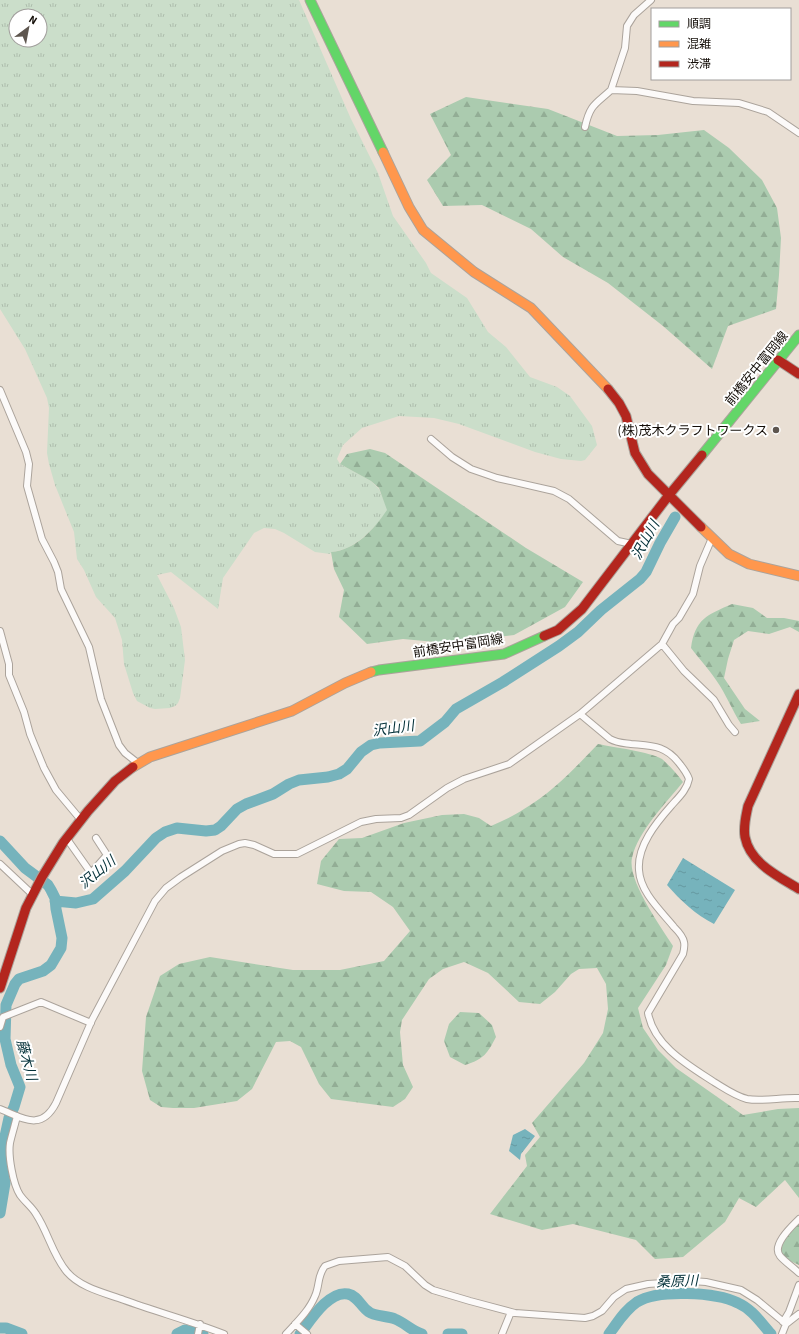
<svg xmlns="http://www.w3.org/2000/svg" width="799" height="1334" viewBox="0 0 799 1334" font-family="'Source Sans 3','Noto Sans JP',sans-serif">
	<defs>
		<pattern id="grass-tufts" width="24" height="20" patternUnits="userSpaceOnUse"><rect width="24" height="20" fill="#cbdeca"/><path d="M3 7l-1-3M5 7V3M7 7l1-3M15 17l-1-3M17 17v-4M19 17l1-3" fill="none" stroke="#adbdac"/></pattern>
		<pattern id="forest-firs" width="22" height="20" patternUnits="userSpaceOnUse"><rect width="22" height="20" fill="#abcbaf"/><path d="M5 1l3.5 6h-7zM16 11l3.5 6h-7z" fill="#92ad95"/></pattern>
		<pattern id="water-ripples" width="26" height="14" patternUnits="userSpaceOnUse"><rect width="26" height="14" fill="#76b3bc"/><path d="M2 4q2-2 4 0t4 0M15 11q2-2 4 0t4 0" fill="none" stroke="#6599a0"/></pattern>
	</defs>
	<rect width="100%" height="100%" fill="#e9dfd4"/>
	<path fill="url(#grass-tufts)" fill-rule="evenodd" d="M0,0h299l52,119 27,54 15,43 33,47 5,10 36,25 21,34 18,15 24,30 27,10 13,9 22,30 5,19 -12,15 -4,1 -20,-2 -26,-7 -76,-28 -25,-6 -35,-2 -37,12 -19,17 -6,14 3,5 31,17 8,8 9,21c-14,18 -32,40 -57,42l-1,2 -15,-2 -31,-19 -9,-4 -11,-1 -10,5 -31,45 -5,31 -47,-37 -14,3 17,33 7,19 4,33 -5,38 -2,5 -3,3 -5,2 -15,1 -5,-1 -13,-7 -4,-8 -9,-29 -2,-24 -7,-22 -19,-21 -12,-27 -7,-11 -3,-27 -19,-47 -6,-21 -2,-11 2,-45 -2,-10 -22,-49 -25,-40zM16,16h24v24h-24z"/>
	<path fill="url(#forest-firs)" d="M466,97l82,12 69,27 41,-1 46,-5 25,18 33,32 15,28 4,30 -2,37 -3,34 -48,17 -16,43 -49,-43 -55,-43 -45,-26 -32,-28 -49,-24 -39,1 -16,-26 24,-25 -21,-41z
		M370,449l15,4 141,95 57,34 -18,25 -51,28 -68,8 -43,-4 -36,5 -28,-27 5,-27 -10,-21 -3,-17c25,-2 43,-23 56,-42l-8,-22 -8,-7 -31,-17 7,-10z
		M732,604l21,4 14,10h17l15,3v11l-9,-5 -21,7 -21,-3 -14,9 -6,19 -4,19 21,31 15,12 -19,3c-9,-14 -15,-30 -25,-44 -7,-11 -17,-21 -25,-32 4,-29 16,-33 41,-44z
		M598,744c14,3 53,8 64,15 8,7 15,15 21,23 -17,21 -45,49 -51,76 -5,22 29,69 41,88l-7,19 -28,43 5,20 15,22 18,18 67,47 35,-6 21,-1v90l-14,-18 -29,27 -17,-9 -14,24 -42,35 -28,2 -19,-19 -63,-16 -31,6 -52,-16 37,-48 -2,-11 15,-18 -8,-14 52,-60 19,-30 5,-24 -2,-25 -9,-16 -18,1 -8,5 -16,18 -15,12 -21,-2 -31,-29 -24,-11 -21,7 -14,10 -27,41 -2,12 3,33 10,22 -8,12 -12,8 -62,-8 -12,-15 -18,-37 -11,-6 -14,1 -24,47 -15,12 -43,7h-21l-12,-1 -11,-7 -8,-29 4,-54 14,-41 19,-12 31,-7 83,13h47l44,-9 26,-30 -17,-24 -22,-15 -27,-1 -27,-7 4,-23 18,-22 23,-1 42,-15 38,-8 22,-1 15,4 12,8c11,-5 23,-10 33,-17 29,-17 51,-41 74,-65z
		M460,1012l19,1 13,12 4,12c-9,17 -12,22 -31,28l-15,-8 -6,-16 5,-17z
		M799,1223v42l-13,-6 -6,-9c4,-11 11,-19 19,-27z"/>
	<path fill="url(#water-ripples)" d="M683,858l52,32 -21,34c-18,-9 -34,-24 -47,-39z
		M525,1129l10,7 -14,18 -1,6 -11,-9 4,-16z"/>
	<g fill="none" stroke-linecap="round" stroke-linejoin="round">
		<path stroke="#76b3bc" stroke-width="11" d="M0,841l25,27 23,17 3,5 4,8 1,11 6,29 -1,10 -10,17 -8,6 -24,8 -4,5 -9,21 -1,34 6,26 9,22 -6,20 -5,11 -8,37 4,28 -5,30
			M55,901l21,2 17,-4 32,-28 31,-33 9,-6 12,-4 29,3 9,-1 6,-4 16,-17 9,-5 27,-10 16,-10 10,-4 29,-3 11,-3 8,-5 14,-17 10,-7 9,-2 40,-2 25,-19 11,-13 47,-27 56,-36 19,-14 23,-22 39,-31 6,-7 14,-29 15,-26
			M0,1328h6l16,6
			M177,1334l8,-4 18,4
			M300,1334c10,-13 29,-44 48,-40 10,2 13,13 21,18 5,4 19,4 26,7 10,4 17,12 27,15
			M448,1334h14
			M609,1334c9,-12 16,-24 28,-32 21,-13 79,-10 101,1 14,6 23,20 33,31"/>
		<g stroke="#aba39b" stroke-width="8">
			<path id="street" d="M651,0l-17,15 -7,11 -2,22 -14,42 26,1 56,10 46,2 29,9 31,21
				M585,127c5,-23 11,-23 26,-37
				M0,390l26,62 3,12 -2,22 15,53 12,23 4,10 3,17 28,58 12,52 18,46 6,8 14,11
				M431,439l21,18 19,12 26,9 57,13 15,8 49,42 14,3
				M0,631l9,33v11l15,37 6,22 14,34 12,22 25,30
				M662,644l22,27 30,29 15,25 6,7
				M580,714l30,25c7,4 14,4 21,5 21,2 34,1 48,19 4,5 8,10 10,16 -2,11 -11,19 -18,27 -15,17 -34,40 -32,64 1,22 22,41 35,57 4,4 9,9 10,15 1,4 0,8 -1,12l-35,59c6,33 40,52 66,69 10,6 21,14 33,17 16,3 35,-2 52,-1
				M67,839l24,34 16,-18 -11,-17
				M0,864l32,30
				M0,1027l3,-10 38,-15 50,21
				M0,1109c23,9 41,23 56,-6l36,-83 63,-119 11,-13 15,-11 41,-26 17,-7 6,-1 9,2 20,9h23l64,-32 15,-3 25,-1 8,-3 38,-27 17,-9 45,-15 71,-50 82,-70 11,-20 6,-6 14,-24 7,-28 12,-28
				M17,1116c-2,9 -5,18 -7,27 -2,13 3,41 10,52 5,7 12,12 16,19 12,18 17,42 31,58 14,16 38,21 57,28 33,12 67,21 100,34
				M799,1219c-7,7 -28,26 -19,37 5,6 13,11 19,17
				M783,1322l6,-10 10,-27
				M295,1324l12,10
				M198,1334l2,-10
				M286,1334c10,-11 23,-23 29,-38 5,-11 2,-20 10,-30l14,-5 49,-4 17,9 20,19 8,5 37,11 45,12 70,5 8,-2 9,-5 12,-14 12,-8 22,-5 44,-3 14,1 35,8 16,10 29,24
				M502,1334l9,-22
				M782,1334l4,-10 13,-10"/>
		</g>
		<g stroke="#aba39b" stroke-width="11">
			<path id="fast" d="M310,0l73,152
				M702,455l97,-120
				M371,672l8,-2 125,-16 40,-18"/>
		</g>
		<g stroke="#aba39b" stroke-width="11">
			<path id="slow" d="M383,152l26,55 14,23 51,42 57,36 77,81
				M701,527l28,27 20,10 50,12
				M133,767l17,-10 142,-46 53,-28 26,-11"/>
		</g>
		<g stroke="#aba39b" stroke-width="11">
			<path id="jam" d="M778,360l21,14
				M608,389l11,14 7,13 9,37 13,21 53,53
				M544,636l14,-6 24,-21 87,-114 33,-40
				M799,694l-51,112c-2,10 -5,20 -3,31 5,26 33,39 54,52
				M0,988l26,-80 16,-31 21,-34 25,-32 27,-30 18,-14"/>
		</g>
		<use href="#street" stroke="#fcfaf9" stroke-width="6"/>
		<use href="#fast" stroke="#63d668" stroke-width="9"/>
		<use href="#slow" stroke="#ff974d" stroke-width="9"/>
		<use href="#jam" stroke="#b3261e" stroke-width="9"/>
	</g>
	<circle fill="#5e564f" stroke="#fff" stroke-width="1.5" cx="776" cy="430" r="4"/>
	<g text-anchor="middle" stroke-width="4" stroke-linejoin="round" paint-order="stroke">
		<g font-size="13" fill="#130d07" stroke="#fff">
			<text transform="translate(756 368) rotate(-51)" y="5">前橋安中富岡線</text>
			<text transform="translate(458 645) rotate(-9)" y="5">前橋安中富岡線</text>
		</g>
		<g font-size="13" fill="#130d07" stroke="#fff" text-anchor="end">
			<text x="768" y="435">(株)茂木クラフトワークス</text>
		</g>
		<g font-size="14" font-style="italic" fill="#033038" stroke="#fff">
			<text transform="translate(645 540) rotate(-61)" y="5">沢山川</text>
			<text transform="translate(393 728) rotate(-8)" y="5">沢山川</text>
			<text transform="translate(97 872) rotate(-39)" y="5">沢山川</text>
			<text transform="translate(27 1060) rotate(75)" y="5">藤木川</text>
			<text transform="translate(677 1281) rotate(-2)" y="5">桑原川</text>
		</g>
	</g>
	<rect x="651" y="8" width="140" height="72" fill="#ffffff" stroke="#a19e9c"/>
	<rect x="659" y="21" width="20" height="6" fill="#63d668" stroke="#a19e9c"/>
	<text x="687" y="28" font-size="12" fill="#130d07">順調</text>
	<rect x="659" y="41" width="20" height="6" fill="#ff974d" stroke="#a19e9c"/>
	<text x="687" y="48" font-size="12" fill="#130d07">混雑</text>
	<rect x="659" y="61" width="20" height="6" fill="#b3261e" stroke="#a19e9c"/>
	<text x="687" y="68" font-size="12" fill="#130d07">渋滞</text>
	<g transform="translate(28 28) rotate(32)"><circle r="19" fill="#ffffff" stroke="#a19e9c"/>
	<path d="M0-3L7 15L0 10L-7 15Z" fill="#5e564f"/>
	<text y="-6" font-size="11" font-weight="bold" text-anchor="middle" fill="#130d07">N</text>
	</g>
</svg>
